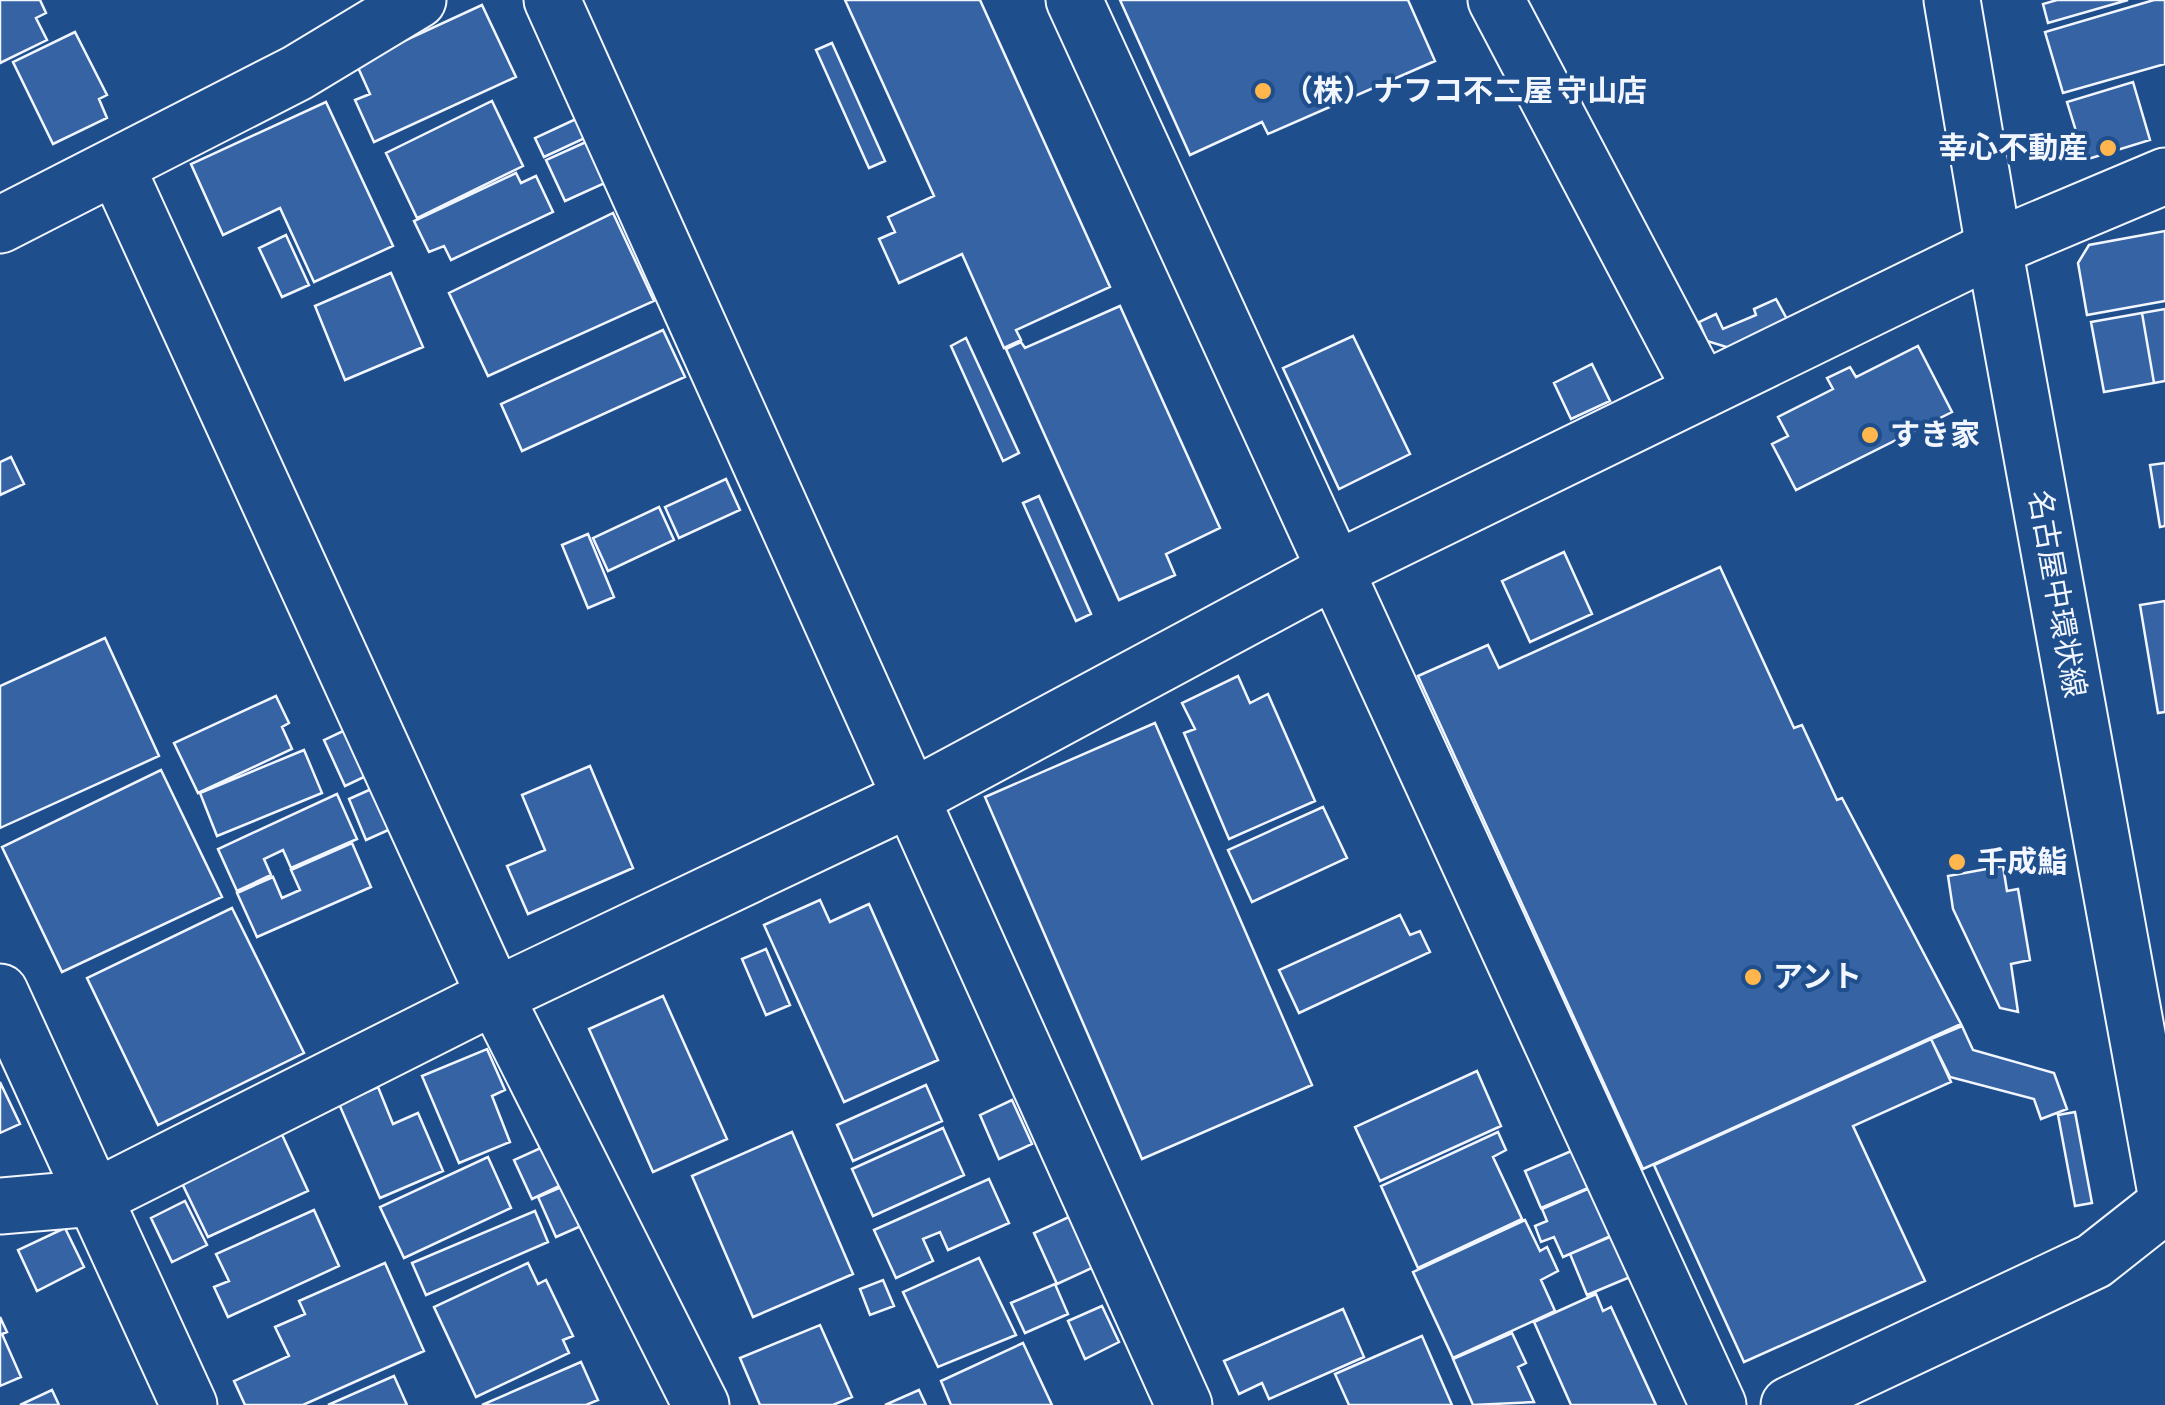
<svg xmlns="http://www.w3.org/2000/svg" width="2165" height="1405" viewBox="0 0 2165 1405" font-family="'Asap Condensed','Noto Sans JP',sans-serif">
	<rect width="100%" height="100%" fill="#1f4e8c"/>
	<path fill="#3563a3" stroke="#f2f6ff" stroke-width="2.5" d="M0,0h40l6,13 -10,5 11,22 -47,23z
		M845,0h135l130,287 -94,43 5,10 -17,8 -42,-94 -63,29 -20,-44 16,-7 -7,-15 46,-21z
		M1120,0h288l27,61 -167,73 -6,-12 -72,33z
		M2057,0h71l-80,23 -5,-19z
		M2154,0h11v64l-102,29 -18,-61z
		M482,5l34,72 -142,65 -19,-42 15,-6 -14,-31z
		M75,32l32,63 -8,4 8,19 -54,26 -40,-82z
		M832,43l53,118 -16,7 -53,-118z
		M2133,82l17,58 -65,20 -18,-58z
		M492,101l31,65 -106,52 -31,-65z
		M326,102l67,144 -79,36 -34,-74 -57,27 -32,-71z
		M576,119l9,19 -41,19 -9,-19z
		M586,142l19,41 -40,18 -19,-41z
		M516,173l5,10 15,-7 17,36 -102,48 -7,-14 -15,6 -15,-31z
		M613,213l41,88 -166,75 -39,-83z
		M2165,231v70l-78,14 -9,-52 11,-18z
		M286,235l23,50 -27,12 -23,-49z
		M391,273l32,74 -78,33 -30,-74z
		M1776,299l12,22 -52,29 -29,-9 -8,-19 17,-8 7,15 33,-14 -2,-6z
		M1120,306l100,222 -54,26 9,21 -56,25 -113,-251 15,-7 4,6z
		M2165,309v72l-11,2 -12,-70z
		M2142,313l12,70 -50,9 -13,-70z
		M663,330l22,47 -163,74 -21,-47z
		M1353,336l57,118 -71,35 -56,-121z
		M966,338l53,115 -16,8 -52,-115z
		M1918,346l34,66 -156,78 -24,-46 16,-8 -10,-19 55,-28 -6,-11 23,-11 6,10z
		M1592,364l18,37 -39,18 -17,-36z
		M11,457l13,27 -24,11v-33z
		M2165,463v63l-5,1 -10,-62z
		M726,479l14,31 -61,28 -14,-31z
		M1039,496l52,118 -15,7 -53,-118z
		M659,507l15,33 -66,31 -15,-33z
		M588,534l26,63 -26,11 -26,-63z
		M1564,552l28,62 -62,28 -28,-61z
		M1720,567l74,161 8,-3 35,75 5,-2 119,226 -318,145 -225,-493 70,-31 11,23z
		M2165,601v111l-7,1 -18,-108z
		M105,638l54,118 -159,72v-142z
		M1238,676l12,27 18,-9 47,107 -86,38 -45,-106 11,-4 -13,-26z
		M276,696l13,27 -7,4 10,22 -94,44 -24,-50z
		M360,723l21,46 -36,17 -21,-46z
		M1155,723l157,362 -170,74 -157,-362z
		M304,750l18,43 -105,43 -17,-43z
		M590,766l43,102 -105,46 -21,-48 38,-16 -23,-55z
		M161,770l61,127 -160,75 -60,-125z
		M387,782l17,41 -38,17 -17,-41z
		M337,794l20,45 -66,29 -8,-18 -19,9 7,16 -34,16 -19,-42z
		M1323,807l24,51 -95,44 -24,-52z
		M352,843l19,44 -114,50 -20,-44 36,-16 9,21 18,-8 -9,-20z
		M2003,866l4,25 11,-2 12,71 -19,4 7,48 -18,-4 -47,-99 -5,-33z
		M820,900l10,22 39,-18 69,156 -94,42 -80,-177z
		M232,908l72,145 -146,72 -71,-147z
		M1400,915l10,20 10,-4 10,21 -131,61 -20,-43z
		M766,949l24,56 -24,10 -24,-56z
		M663,996l64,143 -74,33 -64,-143z
		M1962,1026l11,24 81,23 13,36 -26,10 -7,-20 -84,-22 -19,-38z
		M1931,1039l20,43 -98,44 72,155 -181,81 -90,-197z
		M487,1049l18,41 -13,6 18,46 -51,21 -37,-87z
		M1477,1071l24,55 -121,55 -25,-54z
		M0,1082l20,42 -20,9z
		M926,1085l16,36 -89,40 -16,-36z
		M378,1087l15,37 25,-11 25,58 -63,27 -41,-94z
		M1012,1100l20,44 -33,15 -19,-44z
		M2075,1112l17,91 -17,3 -17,-91z
		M278,1126l30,65 -100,46 -30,-62z
		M943,1128l21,47 -91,41 -21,-47z
		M792,1132l61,142 -100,43 -61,-141z
		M1498,1132l8,18 -13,7 29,62 -104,49 -37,-82z
		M554,1142l18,38 -40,19 -18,-39z
		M1576,1149l17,37 -52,22 -16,-37z
		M488,1157l23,51 -107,50 -24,-51z
		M989,1179l20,44 -61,27 -8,-18 -17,7 10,22 -37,17 -22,-48z
		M573,1182l17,40 -34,15 -18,-40z
		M1592,1187l21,48 -50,22 -9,-20 -13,5 -6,-16 12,-5 -5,-12z
		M185,1201l22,44 -35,17 -21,-44z
		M314,1210l25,56 -111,51 -14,-30 15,-6 -13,-27z
		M535,1211l13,31 -122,53 -14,-32z
		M1071,1216l23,51 -37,17 -23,-51z
		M1525,1220l15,31 7,-4 11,24 -17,9 14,31 -102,47 -40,-86z
		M65,1228l19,39 -47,24 -19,-41z
		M1612,1236l18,41 -43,18 -17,-41z
		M979,1258l37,77 -78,32 -35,-75z
		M385,1263l39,88 -121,54h-58l-11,-24 55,-25 -14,-29 30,-13 -6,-13z
		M528,1263l10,21 8,-4 27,56 -10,4 6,13 -93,44 -42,-90z
		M883,1280l11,26 -24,9 -10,-26z
		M1055,1284l13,30 -43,19 -14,-30z
		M1596,1294l7,17 8,-4 45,98h-85l-37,-83z
		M1102,1306l17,36 -34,17 -17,-38z
		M1343,1309l21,48 -95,42 -7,-16 -23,11 -15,-33z
		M0,1317l7,15 -5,2 19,43 -21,9z
		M820,1325l32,72 -19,8h-73l-20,-47z
		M1512,1333l14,30 -8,4 16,35 -61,3 -20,-46z
		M1422,1336l30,69h-103l-14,-31z
		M1023,1343l29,62h-101l-10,-24z
		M581,1362l17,38 -12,5h-104z
		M394,1376l13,29h-79z
		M52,1390l7,15h-39z
		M919,1390l7,15h-41z"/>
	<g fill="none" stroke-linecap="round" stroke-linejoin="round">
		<g stroke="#f2f6ff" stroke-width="59">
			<path id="minor" d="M552,0l632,1405
				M1074,0l644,1405
				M1496,0l206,391
				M116,166l379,830 206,409
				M0,225l297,-152 121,-73
				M0,992l189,413
				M0,1206l94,-8 401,-202 416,-198 424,-228 659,-322 171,-72
				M1789,1405l305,-144 71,-56"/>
		</g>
		<g stroke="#f2f6ff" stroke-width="59">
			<path id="major" d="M1952,0l42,248 171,940"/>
		</g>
		<use href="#minor" stroke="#1f4e8c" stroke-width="55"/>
		<use href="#major" stroke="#1f4e8c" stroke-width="55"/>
	</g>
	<g fill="#ffb74d" stroke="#1f4e8c" stroke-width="4">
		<circle cx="1263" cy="91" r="10"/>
		<circle cx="2108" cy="148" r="10"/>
		<circle cx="1870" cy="435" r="10"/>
		<circle cx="1957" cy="862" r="10"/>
		<circle cx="1753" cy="977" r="10"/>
	</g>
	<g text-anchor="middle" stroke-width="8" stroke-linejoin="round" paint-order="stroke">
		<g font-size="30" font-weight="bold" fill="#f2f6ff" stroke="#1f4e8c" text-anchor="start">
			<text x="1283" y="101">（株）ナフコ不二屋 守山店</text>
			<text x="2088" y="158" text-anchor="end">幸心不動産</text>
			<text x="1890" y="445">すき家</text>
			<text x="1977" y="872">千成鮨</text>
			<text x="1773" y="987">アント</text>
		</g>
		<g font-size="30" fill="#f2f6ff" stroke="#1f4e8c">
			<text transform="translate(2057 594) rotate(80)" y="10">名古屋中環状線</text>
		</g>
	</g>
</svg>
